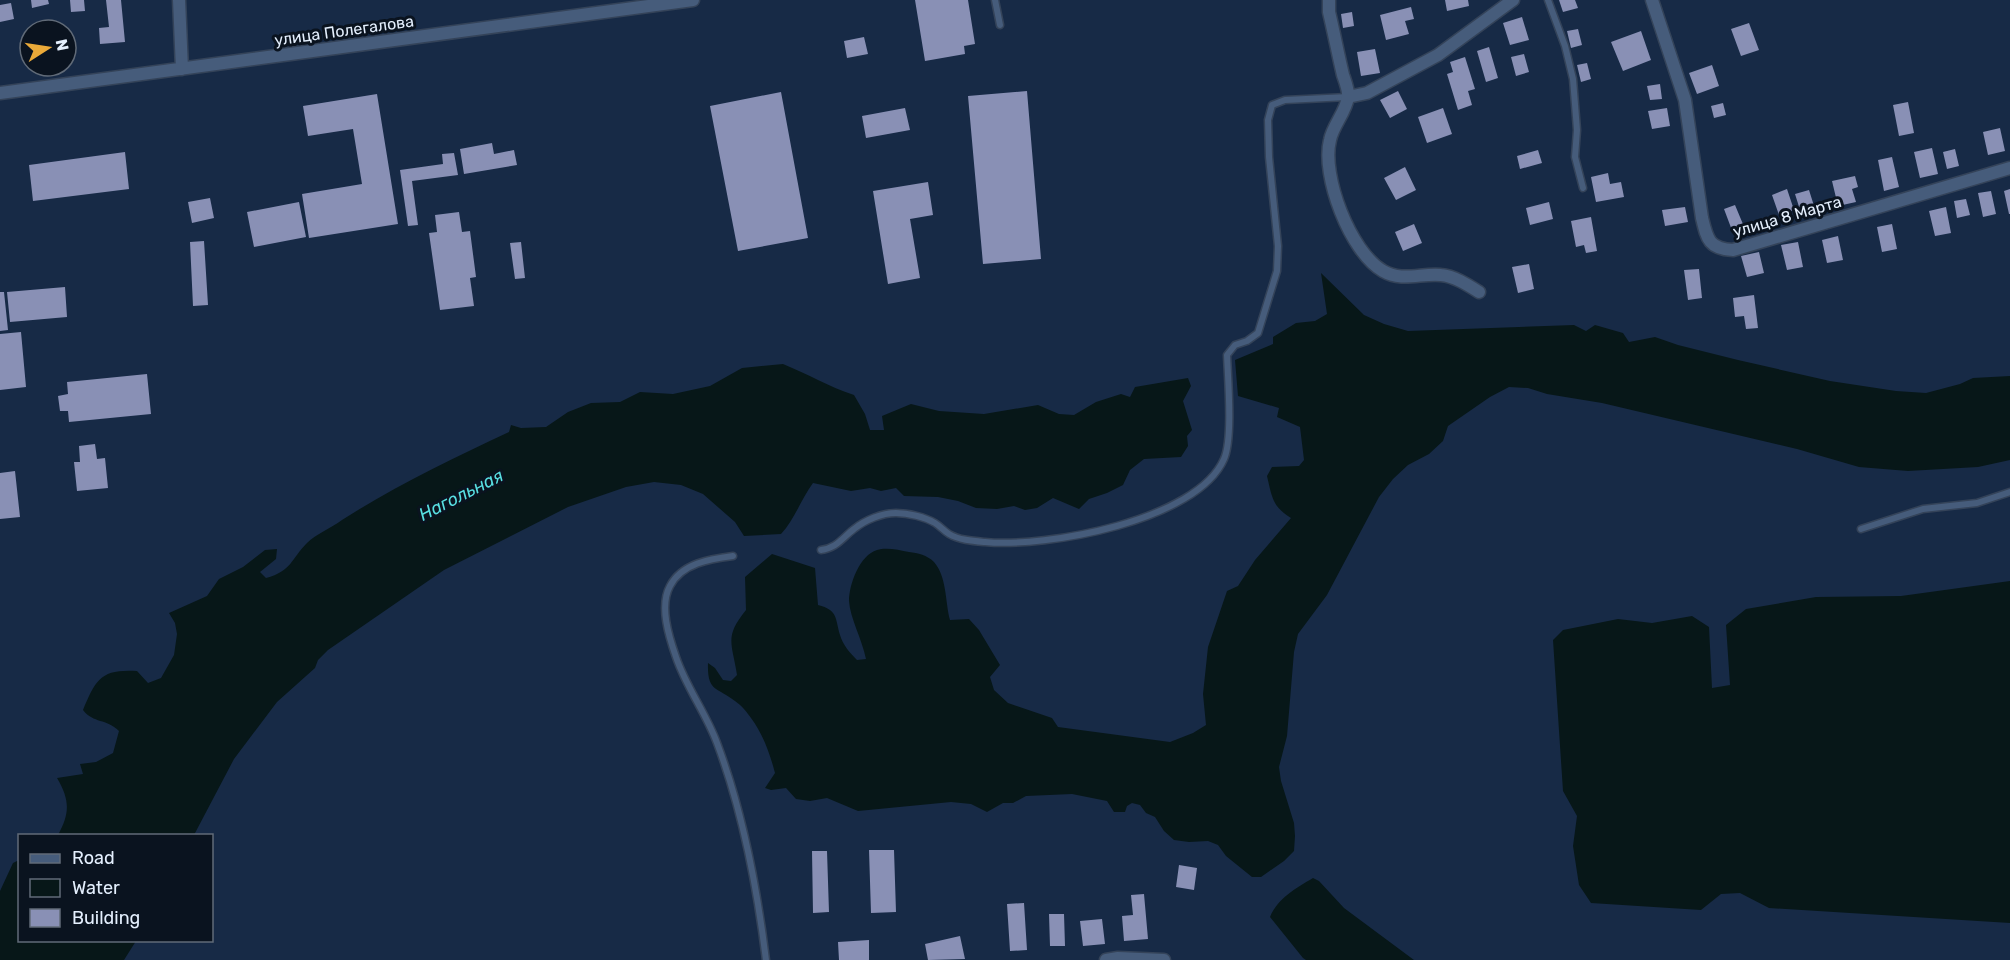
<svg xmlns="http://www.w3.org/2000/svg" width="2010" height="960" viewBox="0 0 2010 960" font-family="Rubik,sans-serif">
	<rect width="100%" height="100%" fill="#172a46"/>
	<path fill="#071718" d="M1321,273l43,42 20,9 24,7 166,-6 12,6 9,-6 28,8 6,9 26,-5 23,8 60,15 92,21 66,10 30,2 34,-9 13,-6 37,-2v84l-32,7 -70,4 -49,-4 -62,-18 -195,-46 -55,-9 -19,-6 -19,-1 -19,10 -42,29 -5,15 -14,13 -21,11 -15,14 -14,18 -52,98 -29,39 -4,18 -7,84 -8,31 2,14 13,42 1,13 -1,15 -10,10 -23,16h-9l-26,-21 -8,-11 -10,-4 -19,1 -15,-2 -10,-9 -9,-14 -9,-4 -6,-8 -8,-2 -5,3 -2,6h-11l-7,-11 -35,-7 -46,2 -13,7h-10l-16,9 -16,-8 -20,-2 -93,9 -31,-13 -17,3 -14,-2 -10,-11 -15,2 -6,-2 10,-15c-5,-19 -12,-39 -24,-55 -4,-6 -10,-13 -16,-17 -18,-14 -28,-9 -27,-38l7,5 8,12 8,1 6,-6c-5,-32 -13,-38 9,-65l-1,-33 27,-23 43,14 3,37c20,5 17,13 22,30 3,10 10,18 17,25l9,-1c-4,-20 -16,-41 -17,-58 0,-17 11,-46 28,-51 9,-3 22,0 32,2 9,1 18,3 25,10 13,15 11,39 16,58l19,-1 10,11 21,35 -10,12 4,13 14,13 44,15 6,9 112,15 23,-9 13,-8 -3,-31 5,-47 19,-56 11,-5 17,-26 36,-42c-19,-12 -19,-21 -24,-42l5,-9 27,-1 5,-6 -4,-33 -23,-10 2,-9 -41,-12 -3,-36 38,-16v-7l23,-14 19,-2 12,-7z
		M783,364c25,10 46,23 71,31l11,19 5,16h14l-2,-14 29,-12 28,7 45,3 54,-9 21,9 15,1 22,-13 25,-8 9,3 5,-10 53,-9 3,8 -8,15 9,29 -5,6 1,10 -7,11 -37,2 -14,11 -7,15 -16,8 -18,6 -10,10 -26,-11 -16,10 -12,2 -11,-4 -17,3 -21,-1 -18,-7 -20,-4 -34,-1 -8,-8 -15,3 -11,-3 -19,3 -38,-8c-12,16 -18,36 -32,51l-37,2 -9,-14 -32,-28 -22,-9 -27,-3 -28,5 -58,20 -124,63 -116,80 -10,10 -3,8 -38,34 -43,57 -40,76h-136c12,-22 12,-35 -1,-57l26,-4 -3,-10 16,-2 17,-9 6,-22c-13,-13 -25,-7 -36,-21 13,-31 18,-41 54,-39l11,12 13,-5 13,-23 3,-21 -2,-11 -6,-10 38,-17 12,-17 24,-12 22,-17 12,-1 -1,10 -16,13 6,6c26,-7 25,-19 41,-35 9,-9 24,-15 35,-23 53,-34 110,-61 167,-88l2,-7 10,3 25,-1 22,-15 23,-9 29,-1 20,-10 33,2 37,-8 32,-18z
		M2010,581v342l-241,-15 -29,-15 -19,1 -20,16 -110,-7 -12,-18 -6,-39 4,-30 -14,-25 -10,-151 10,-10 55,-11 34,4 40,-7 17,11 3,61 18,-3 -4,-60 20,-16 70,-12 85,-1z
		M19,860l1,80 116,1 -12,19h-124v-69l13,-28z
		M1313,878l6,3 25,27 70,52h-108l-3,-2 -33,-41c8,-19 26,-29 43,-39z"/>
	<path fill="#8990b5" d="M31,0h17l1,4 -17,4z
		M70,0h14l1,11 -14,1z
		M106,0h15l4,42 -25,2 -1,-16 10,-1z
		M915,0h53l7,44 -11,2 1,8 -40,7z
		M1445,0h23l1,6 -22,5z
		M1559,0h16l3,8 -15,4z
		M11,3l3,16 -14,3v-17z
		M1411,7l3,12 -9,2 4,13 -23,6 -6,-25z
		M1352,12l2,14 -11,2 -2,-14z
		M1522,17l7,23 -19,5 -7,-22z
		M1749,23l10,27 -18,6 -10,-27z
		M1578,29l4,16 -11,3 -4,-17z
		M1641,31l10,29 -28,11 -12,-29z
		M864,37l4,17 -21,4 -3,-17z
		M1489,47l9,31 -12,4 -9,-31z
		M1375,49l5,24 -19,3 -4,-24z
		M1524,54l5,18 -13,4 -5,-19z
		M1465,57l10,32 -7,2 4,14 -14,5 -11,-36 6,-2 -3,-10z
		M1587,63l4,16 -10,3 -4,-17z
		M1712,65l7,21 -22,8 -8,-21z
		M1660,84l2,15 -12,1 -3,-14z
		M1027,91l14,168 -58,5 -15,-168z
		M1398,91l9,18 -17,9 -10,-18z
		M781,92l27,146 -70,13 -28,-145z
		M377,94l21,130 -89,14 -7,-44 60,-10 -9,-55 -45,7 -5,-30z
		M1908,102l6,31 -15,3 -6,-31z
		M1723,103l3,12 -12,3 -3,-12z
		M905,108l5,22 -44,8 -4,-22z
		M1443,108l9,26 -25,9 -9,-26z
		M1667,108l3,18 -18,3 -4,-18z
		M2000,128l5,23 -17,4 -5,-23z
		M492,143l2,11 20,-4 3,15 -53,9 -4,-25z
		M1932,148l6,26 -18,4 -6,-26z
		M1955,149l4,17 -12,3 -4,-17z
		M1538,150l4,13 -22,6 -3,-13z
		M125,152l4,37 -96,12 -4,-36z
		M454,153l4,22 -46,6 6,44 -10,1 -8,-56 43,-6 -1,-10z
		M1892,157l7,30 -15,4 -6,-31z
		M1405,167l11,23 -20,10 -12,-22z
		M1608,173l2,11 11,-2 3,15 -28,5 -5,-25z
		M1855,176l3,11 -6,2 4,13 -18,4 -6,-25z
		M928,182l5,33 -23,4 10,59 -32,6 -15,-93z
		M1787,189l7,21 -15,5 -7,-20z
		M2010,189v25h-1l-5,-23z
		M1809,190l6,19 -14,4 -6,-19z
		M1991,191l5,23 -13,3 -5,-24z
		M210,198l4,20 -22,5 -4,-21z
		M1966,199l4,16 -13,3 -3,-17z
		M299,202l7,35 -52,10 -7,-35z
		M1549,202l4,17 -23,6 -4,-17z
		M1735,205l10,24 -12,4 -9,-24z
		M1685,207l3,15 -23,4 -3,-16z
		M1946,207l5,26 -16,3 -6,-25z
		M459,212l3,20 8,-1 6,46 -6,1 4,28 -34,4 -11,-77 8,-1 -2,-17z
		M1591,217l6,34 -11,2 -2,-8 -8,2 -5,-26z
		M1414,224l8,19 -19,8 -8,-19z
		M1892,224l5,25 -15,3 -5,-25z
		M1838,236l5,24 -16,3 -5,-23z
		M204,241l4,64 -15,1 -3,-64z
		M521,242l4,36 -10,1 -5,-36z
		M1798,242l5,25 -16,3 -6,-25z
		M1759,252l5,21 -17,4 -6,-21z
		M1529,264l5,25 -16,4 -6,-26z
		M1699,269l3,29 -14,2 -4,-30z
		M65,287l2,30 -57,5 -3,-30z
		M0,292h4l4,38 -8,1z
		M1754,295l4,33 -12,1 -2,-13 -9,1 -2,-19z
		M21,332l5,55 -26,3v-56z
		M147,374l4,40 -82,8 -1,-11h-8l-2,-15 10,-2 -1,-12z
		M95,444l2,15 8,-1 3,30 -31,3 -3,-29h6l-1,-16z
		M15,471l5,46 -20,2v-46z
		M869,850h25l2,62 -25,1z
		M812,851h15l2,61 -16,1z
		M1179,865l18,3 -3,22 -18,-3z
		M1144,894l4,45 -24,2 -2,-25 11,-1 -2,-20z
		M1024,903l3,47 -17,1 -3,-47z
		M1049,914h15l1,32h-15z
		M1102,919l3,25 -22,2 -3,-25z
		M960,936l5,23 -37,1 -3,-16z
		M869,940v20h-30l-1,-18z"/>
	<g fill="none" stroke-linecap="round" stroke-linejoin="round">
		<g stroke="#344359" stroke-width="9">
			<path id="lane" d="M995,0l5,25
				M1548,0l17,46 8,33 4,51 -2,27 8,31
				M1861,529l62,-20 54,-6 33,-11
				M821,550c16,-2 21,-12 33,-21 11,-9 28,-16 42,-16 12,0 29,4 39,10 5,3 9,8 14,11 10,6 24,7 36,8 60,6 212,-21 239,-83 9,-20 4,-79 3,-104l8,-10 12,-4 11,-8 19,-62 1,-25 -9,-89 -1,-37 4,-15 13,-5 63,-3
				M733,556c-23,3 -51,7 -63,30 -11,20 -1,51 6,71 10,30 30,56 41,86 26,69 40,144 49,217"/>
		</g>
		<g stroke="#344359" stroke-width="15">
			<path id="street" d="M179,0l3,69
				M1329,0v12c5,21 9,42 14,63 2,6 6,16 5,22 -2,15 -15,28 -18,43 -9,35 20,112 53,131 19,11 38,2 58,4 13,1 27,10 38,17
				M1652,0l33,100 17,118c5,21 7,31 31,32l277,-82
				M0,93l693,-93
				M1348,97l19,-4 71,-38 75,-55
				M1106,960l12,-2 46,2"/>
		</g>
		<use href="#lane" stroke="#465c7b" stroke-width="6"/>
		<use href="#street" stroke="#465c7b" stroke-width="12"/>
	</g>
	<g text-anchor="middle" stroke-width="6" stroke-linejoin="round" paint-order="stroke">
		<g font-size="16" fill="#e4effd" stroke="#0a131f">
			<text transform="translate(344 30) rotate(-8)" y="6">улица Полегалова</text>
			<text transform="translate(1787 216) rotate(-16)" y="6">улица 8 Марта</text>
		</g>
		<g font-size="18" font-style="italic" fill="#58dfe2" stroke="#0a131f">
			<text transform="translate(461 495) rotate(-27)" y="6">Нагольная</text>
		</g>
	</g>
	<rect x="18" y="834" width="195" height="108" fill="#0a131f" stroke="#616b78" stroke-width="1.5"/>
	<rect x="30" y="854" width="30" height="9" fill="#465c7b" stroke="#616b78" stroke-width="1.5"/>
	<text x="72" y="864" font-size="18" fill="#e4effd">Road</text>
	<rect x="30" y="879" width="30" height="18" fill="#071718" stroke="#616b78" stroke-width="1.5"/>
	<text x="72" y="894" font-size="18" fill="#e4effd">Water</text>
	<rect x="30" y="909" width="30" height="18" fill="#8990b5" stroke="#616b78" stroke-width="1.5"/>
	<text x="72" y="924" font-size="18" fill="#e4effd">Building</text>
	<g transform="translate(48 48) rotate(78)"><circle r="28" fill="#0a131f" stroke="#616b78" stroke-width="1.5"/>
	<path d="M0-4.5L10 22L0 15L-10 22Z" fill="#ebaa39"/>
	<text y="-9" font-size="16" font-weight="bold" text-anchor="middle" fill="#e4effd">N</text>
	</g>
</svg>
